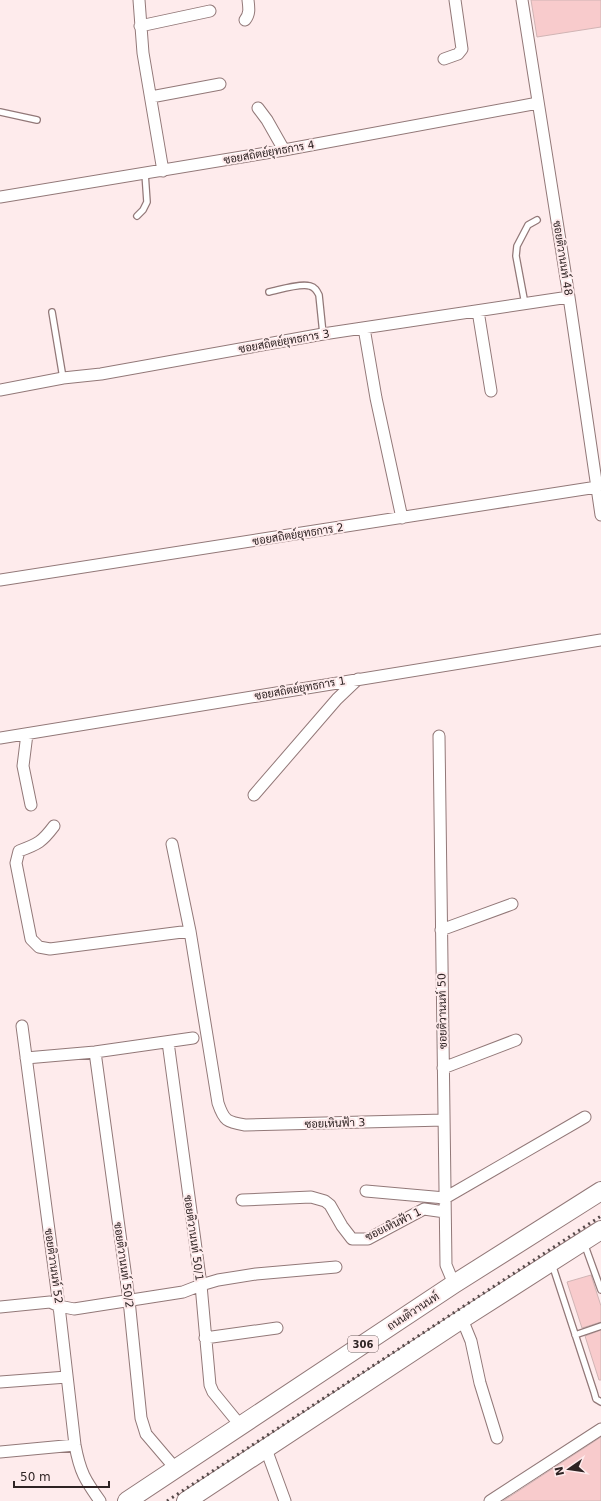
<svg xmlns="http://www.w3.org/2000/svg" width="601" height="1501" viewBox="0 0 601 1501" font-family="'DejaVu Sans',Sarabun,sans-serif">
	<rect width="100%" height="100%" fill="#feebec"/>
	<path fill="#f8cbcc" stroke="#d0b4b4" d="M531,0h70v27l-64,10z
		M591,1275l10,31v16l-19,6 -15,-46z
		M601,1330v50h-2l-14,-44z
		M601,1437v64h-98z"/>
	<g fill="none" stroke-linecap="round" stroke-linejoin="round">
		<g stroke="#927878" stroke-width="8">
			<path id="lane" d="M0,112l37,8
				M137,216l6,-6 4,-8 -2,-29
				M269,292c10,-2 31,-9 41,-6 5,1 7,5 9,9l4,39
				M525,304l-9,-48 1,-10 11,-21 9,-5
				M52,312l11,66
				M584,1243l17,47
				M552,1264l42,128 2,7 5,3
				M575,1335l26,-9"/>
		</g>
		<g stroke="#927878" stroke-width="13">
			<path id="street" d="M139,0l4,53 20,118
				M522,0l47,297 32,218
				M245,20c5,-6 4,-12 3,-20
				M140,26l70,-15
				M444,59l14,-5 4,-5 -7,-49
				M151,97l69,-13
				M258,108l9,12 17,30
				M0,197l284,-47 254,-47
				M478,311l13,80
				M364,328l12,70 26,120
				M0,390l63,-12 38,-4 222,-40 246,-37
				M0,580l597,-93
				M27,734l-4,32 8,39
				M439,736l7,529 8,19
				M0,738l601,-98
				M254,795l83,-96 21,-20
				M54,826c-12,16 -16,18 -35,25l-3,12 15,76 8,8 11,2 140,-18
				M172,844l18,87 28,172c6,18 9,19 27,22l199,-5
				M441,930l71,-26
				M22,1026l37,280 16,139c5,27 10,35 25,56
				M168,1042l33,243 9,100 3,7 27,33
				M95,1052l34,248 12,118 5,16 29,34
				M26,1058l69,-6 98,-14
				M443,1068l73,-28
				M366,1191l79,7 140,-81
				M242,1200l69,-3 14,4 5,4 12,21 10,13h16l56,-30 21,3
				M0,1307l50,-5 9,4 15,3 109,-17 18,-7 17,-5 38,-6 80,-7
				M462,1319l9,22 9,42 17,55
				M205,1338l72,-10
				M0,1382l67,-5
				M266,1449l19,52
				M0,1452l75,-7
				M490,1501l111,-72"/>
		</g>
		<g stroke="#927878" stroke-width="20">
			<path id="primary" d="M127,1501l327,-217 147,-93
				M186,1501l276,-182 139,-89"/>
		</g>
		<use href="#lane" stroke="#fff" stroke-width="5.5"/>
		<use href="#street" stroke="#fff" stroke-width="11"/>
		<use href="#primary" stroke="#fff" stroke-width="18"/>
		<path stroke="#554949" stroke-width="3" stroke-dasharray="2 4" stroke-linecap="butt" d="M167,1501l434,-285"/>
	</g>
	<g text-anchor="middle" stroke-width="4" stroke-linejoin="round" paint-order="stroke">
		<rect fill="#feebec" stroke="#6c5f5f" stroke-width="1" x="348" y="1336" width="30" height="16" rx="3"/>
		<g font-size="10" font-weight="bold" fill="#2e2323">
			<text x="363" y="1348">306</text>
		</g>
		<g font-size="11" fill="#2e2323" stroke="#feebec">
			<text transform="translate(269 152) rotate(-10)" y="4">ซอยสถิตย์ยุทธการ 4</text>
			<text transform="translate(563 258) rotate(81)" y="4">ซอยติวานนท์ 48</text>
			<text transform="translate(284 341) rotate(-10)" y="4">ซอยสถิตย์ยุทธการ 3</text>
			<text transform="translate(298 534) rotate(-9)" y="4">ซอยสถิตย์ยุทธการ 2</text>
			<text transform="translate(300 688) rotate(-10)" y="4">ซอยสถิตย์ยุทธการ 1</text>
			<text transform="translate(442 1011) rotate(-91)" y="4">ซอยติวานนท์ 50</text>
			<text transform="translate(335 1123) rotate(-2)" y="4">ซอยเหินฟ้า 3</text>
			<text transform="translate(393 1224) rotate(-26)" y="4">ซอยเหินฟ้า 1</text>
			<text transform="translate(194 1238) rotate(82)" y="4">ซอยติวานนท์ 50/1</text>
			<text transform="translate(124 1265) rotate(82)" y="4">ซอยติวานนท์ 50/2</text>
			<text transform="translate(54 1266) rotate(82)" y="4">ซอยติวานนท์ 52</text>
			<text transform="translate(413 1311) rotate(-33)" y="4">ถนนติวานนท์</text>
		</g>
	</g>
	<g transform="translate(569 1469) rotate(257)" stroke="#feebec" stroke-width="3" paint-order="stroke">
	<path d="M0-3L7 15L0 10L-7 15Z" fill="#2e2323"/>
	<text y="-6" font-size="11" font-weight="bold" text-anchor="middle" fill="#2e2323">N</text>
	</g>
	<path d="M14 1481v6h95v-6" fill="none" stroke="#2e2323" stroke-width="2"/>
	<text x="20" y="1481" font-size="12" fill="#2e2323" stroke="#feebec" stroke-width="3" paint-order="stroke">50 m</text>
</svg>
